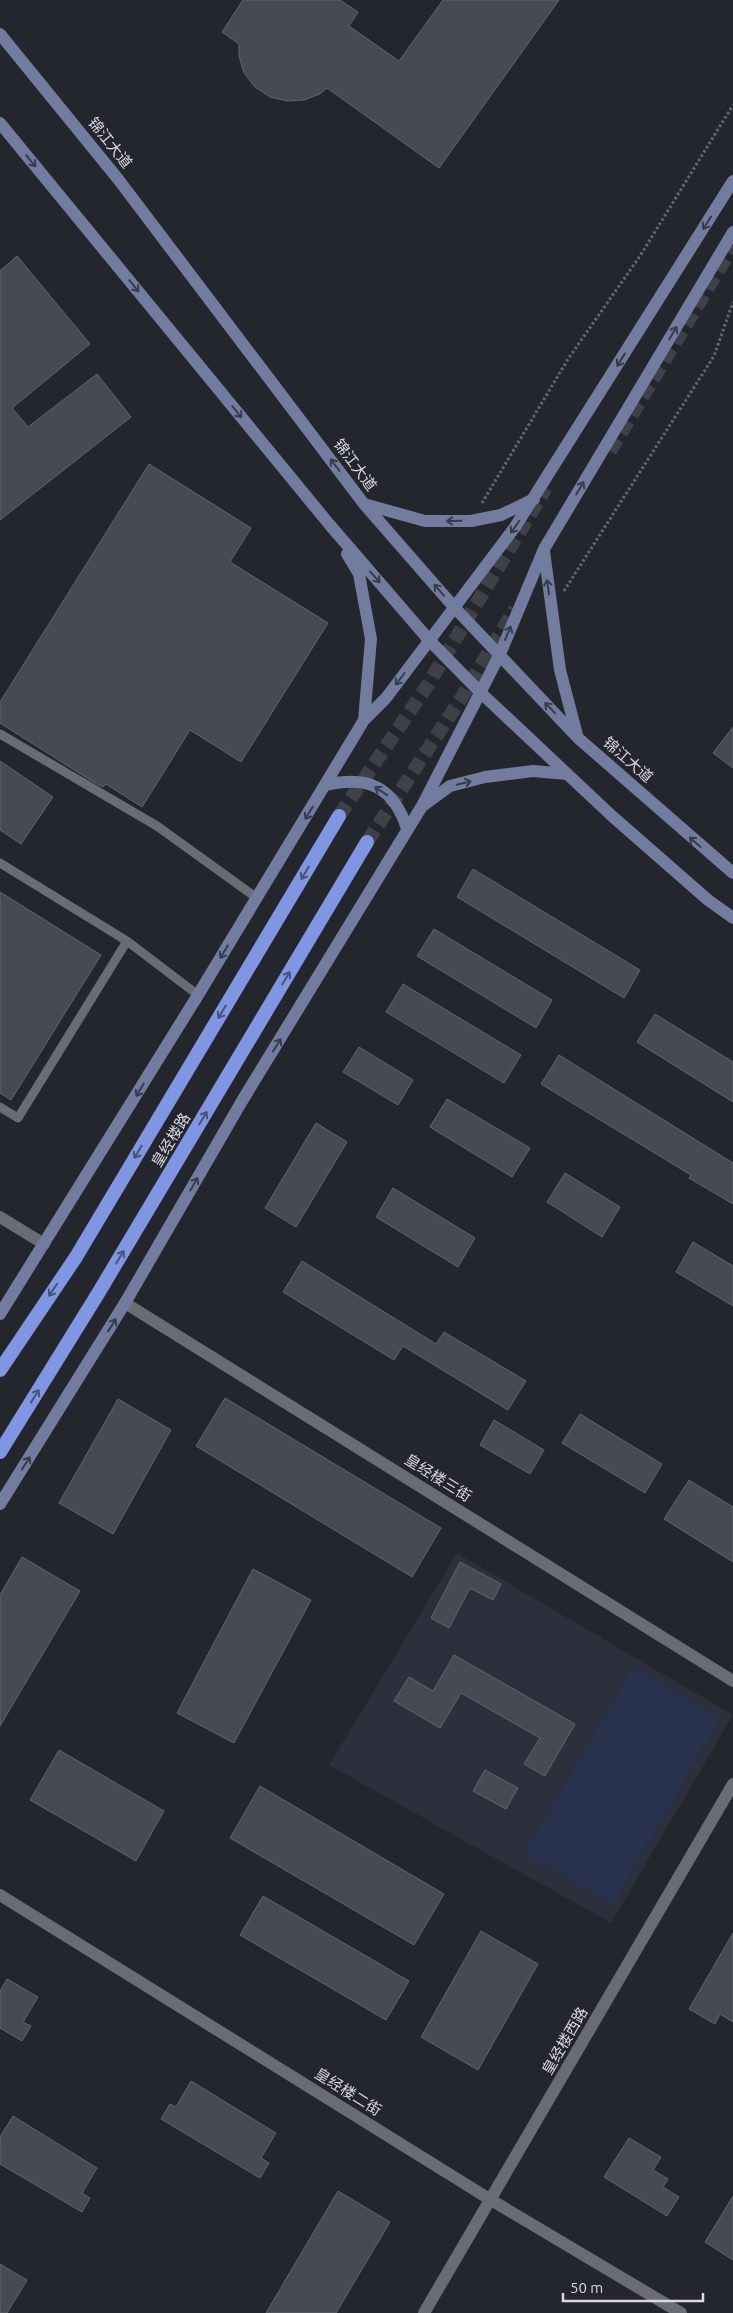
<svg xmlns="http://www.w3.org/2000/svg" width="733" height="2313" viewBox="0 0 733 2313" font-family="Ubuntu,'Noto Sans SC',sans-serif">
	<rect width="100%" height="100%" fill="#24262e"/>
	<path fill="#2c2f3c" d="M457,1553l276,162 -122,208 -282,-158z"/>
	<path fill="#29324c" d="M633,1667l88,51 -108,186 -88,-51z"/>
	<path fill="#474a52" stroke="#62656e" d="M243,0h97l18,12 -9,14 50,35 44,-61h116l-120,168 -112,-80 -7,6 -16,6 -17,1 -17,-4 -15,-10 -11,-14 -5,-17v-12l-17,-12z
		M17,256l73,88 -78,64 16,19 69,-53 34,43 -131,103v-249z
		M149,464l102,64 -21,34 98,61 -87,139 -51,-32 -48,77 -36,-23 -3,3 -8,-4 -95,-60v-21z
		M733,727v41l-20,-15z
		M0,761l53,36 -32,47 -21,-14z
		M473,869l167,101 -16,28 -167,-101z
		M0,892l101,63 -90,145 -11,-7z
		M434,929l118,71 -16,28 -119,-72z
		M403,984l118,71 -17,28 -118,-71z
		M655,1014l78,48v40l-96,-60z
		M359,1047l54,33 -15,25 -55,-33z
		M559,1055l174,108v41l-44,-26 2,-3 -150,-91z
		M447,1099l83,49 -18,29 -82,-50z
		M316,1123l31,19 -51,85 -31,-19z
		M565,1173l55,34 -18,30 -55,-35z
		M393,1188l82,50 -17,29 -82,-50z
		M693,1242l40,24v40l-57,-34z
		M302,1261l134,83 8,-12 82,49 -18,29 -105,-64 -9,14 -111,-68z
		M225,1398l216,130 -29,49 -216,-131z
		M118,1399l53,31 -58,104 -54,-31z
		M580,1414l82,50 -17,29 -83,-50z
		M494,1420l50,30 -14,24 -50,-29z
		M689,1480l44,27v55l-69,-43z
		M22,1557l58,34 -80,135v-131z
		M460,1562l41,22 -8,16 -23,-12 -21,40 -18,-10z
		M253,1569l58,31 -77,143 -57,-30z
		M454,1655l121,69 -30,52 -21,-12 16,-26 -79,-45 -21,35 -46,-27 15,-24 24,14z
		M59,1750l105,61 -28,50 -106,-61z
		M485,1770l33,18 -12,21 -33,-18z
		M260,1786l184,108 -30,51 -184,-107z
		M263,1896l146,85 -23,39 -146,-85z
		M481,1931l57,33 -60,106 -57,-33z
		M733,1933v89l-13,-8 -5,10 -26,-15z
		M7,1979l31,18 -15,25 8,4 -9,15 -22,-13v-37z
		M191,2081l85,52 -15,25 8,5 -9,15 -99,-59 9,-15 6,3z
		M13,2116l84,52 -15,25 8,5 -8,14 -82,-48v-27z
		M629,2138l32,19 -8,13 15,9 -5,8 16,10 -12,19 -63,-39z
		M338,2191l52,31 -54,91h-70z
		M733,2196v64l-28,-18z
		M0,2264l27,16 -20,33h-7z"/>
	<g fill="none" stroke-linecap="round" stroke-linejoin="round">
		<path stroke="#3f4149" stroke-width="14" stroke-dasharray="14 7" stroke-linecap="butt" d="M610,451l123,-205
			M339,816l88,-130 119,-198
			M367,842l93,-142 55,-91"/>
		<path stroke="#66686f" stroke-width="3" stroke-dasharray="2.5 2.5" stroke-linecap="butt" d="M482,503l86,-144 72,-103 93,-151
			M564,591l150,-235 19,-54"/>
		<path stroke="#696c75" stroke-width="9" d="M0,734l157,92 100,72
			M0,863l127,78 71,54
			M0,1107l18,11 109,-177"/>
		<path stroke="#696c75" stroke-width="12" d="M0,1217l44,27
			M125,1303l608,378
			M0,1895l491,305 190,113
			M424,2313l309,-529"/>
		<path stroke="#717c9e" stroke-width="12" d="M0,34l118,145 246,325 90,103 124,131 155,135
			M0,123l329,401 100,116 52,53 131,123 96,84 25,18
			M364,504l61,17h46l30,-6 33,-16
			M544,551l16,119 17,65
			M347,554l12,20 12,65 -7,81
			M326,785c42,-10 68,2 81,44
			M424,805l26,-19 35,-9 48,-6 34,3
			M0,1314l198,-319 166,-275 22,-22 129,-171 218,-346
			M0,1504l125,-201 117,-202 180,-295 78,-152 44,-105 189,-317"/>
		<path stroke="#8096e2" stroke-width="14" d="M0,1370l76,-113 263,-441
			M0,1452l99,-160 268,-450"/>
	</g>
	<defs><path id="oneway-shaft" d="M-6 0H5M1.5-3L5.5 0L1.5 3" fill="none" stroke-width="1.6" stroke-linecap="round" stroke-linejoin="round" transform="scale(1.25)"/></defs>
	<g stroke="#373c4a">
		<use href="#oneway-shaft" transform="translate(31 161) rotate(50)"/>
		<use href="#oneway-shaft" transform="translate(707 223) rotate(122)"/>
		<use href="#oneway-shaft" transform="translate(134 286) rotate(51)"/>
		<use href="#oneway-shaft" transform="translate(673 333) rotate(-59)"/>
		<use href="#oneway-shaft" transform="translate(621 360) rotate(122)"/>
		<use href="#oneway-shaft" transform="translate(237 412) rotate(51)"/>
		<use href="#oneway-shaft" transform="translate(335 465) rotate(-127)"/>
		<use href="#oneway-shaft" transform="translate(580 488) rotate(-59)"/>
		<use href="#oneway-shaft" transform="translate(454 521) rotate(179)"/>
		<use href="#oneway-shaft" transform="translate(515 527) rotate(125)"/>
		<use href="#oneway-shaft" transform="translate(375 577) rotate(49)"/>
		<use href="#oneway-shaft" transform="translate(548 587) rotate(-98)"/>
		<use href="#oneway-shaft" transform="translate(439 590) rotate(-131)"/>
		<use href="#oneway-shaft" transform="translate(508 633) rotate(-67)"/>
		<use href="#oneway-shaft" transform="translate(400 679) rotate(127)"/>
		<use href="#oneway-shaft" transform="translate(550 708) rotate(-134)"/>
		<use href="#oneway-shaft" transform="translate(464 783) rotate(-14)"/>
		<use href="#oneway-shaft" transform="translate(381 791) rotate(-147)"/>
		<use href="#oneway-shaft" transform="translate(309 813) rotate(121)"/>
		<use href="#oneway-shaft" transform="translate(695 842) rotate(-139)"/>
		<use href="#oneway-shaft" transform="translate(224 952) rotate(121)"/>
		<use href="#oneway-shaft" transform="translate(277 1045) rotate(-58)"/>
		<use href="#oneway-shaft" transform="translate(140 1090) rotate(121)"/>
		<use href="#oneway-shaft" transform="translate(194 1184) rotate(-60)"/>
		<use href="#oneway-shaft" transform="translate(112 1325) rotate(-58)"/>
		<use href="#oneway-shaft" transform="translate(26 1463) rotate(-58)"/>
	</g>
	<g stroke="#495376">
		<use href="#oneway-shaft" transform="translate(305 873) rotate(121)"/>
		<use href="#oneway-shaft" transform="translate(286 978) rotate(-59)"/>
		<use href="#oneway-shaft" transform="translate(222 1012) rotate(121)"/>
		<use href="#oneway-shaft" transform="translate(203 1118) rotate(-59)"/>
		<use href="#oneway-shaft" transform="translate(138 1152) rotate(121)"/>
		<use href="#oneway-shaft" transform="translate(120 1257) rotate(-59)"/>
		<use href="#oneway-shaft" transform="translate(53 1290) rotate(124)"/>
		<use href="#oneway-shaft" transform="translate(35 1396) rotate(-58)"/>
	</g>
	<g text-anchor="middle" stroke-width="4.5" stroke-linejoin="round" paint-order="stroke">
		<g font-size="15" fill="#d9dae0" stroke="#24262e">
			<text transform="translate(110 143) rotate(51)" y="5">锦江大道</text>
			<text transform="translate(355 465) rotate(53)" y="5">锦江大道</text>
			<text transform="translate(628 760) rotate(41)" y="5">锦江大道</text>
			<text transform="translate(171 1140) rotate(-59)" y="5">皇经楼路</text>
			<text transform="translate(438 1478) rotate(32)" y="5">皇经楼三街</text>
			<text transform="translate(565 2041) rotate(-60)" y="5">皇经楼西路</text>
			<text transform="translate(348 2092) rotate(32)" y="5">皇经楼二街</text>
		</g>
	</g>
	<path d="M563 2293v8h140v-8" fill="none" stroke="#d9dae0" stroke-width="2.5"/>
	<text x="570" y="2293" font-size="15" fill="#d9dae0" stroke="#24262e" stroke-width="4" paint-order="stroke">50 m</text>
</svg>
